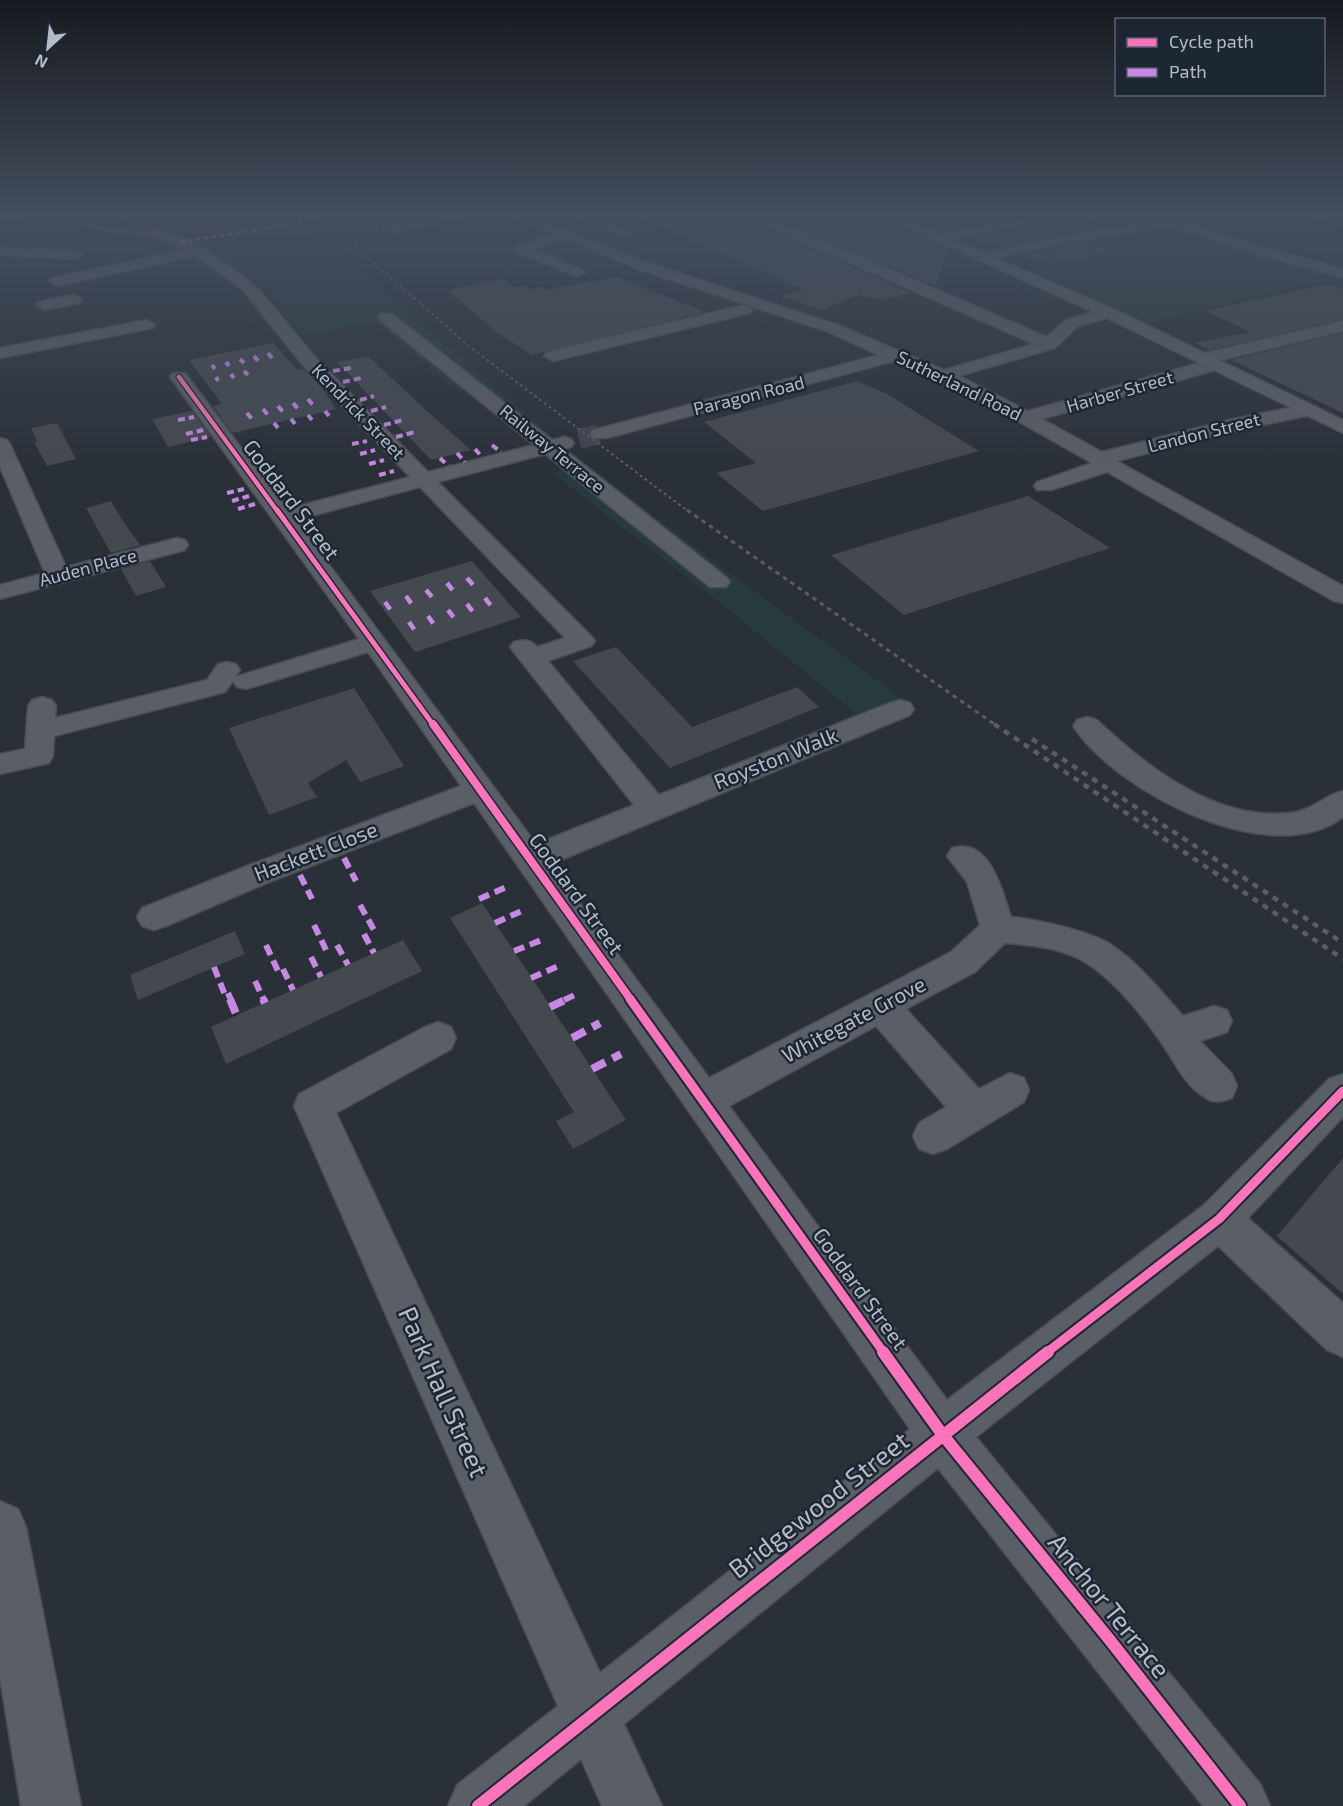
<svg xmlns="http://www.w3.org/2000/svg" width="1343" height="1806" viewBox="0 0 1343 1806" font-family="'Exo 2',sans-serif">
	<rect width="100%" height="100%" fill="#2a3038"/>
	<path fill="#273a3e" d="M0,215h114l40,23 -154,-13z
		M308,223l55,51 192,165 -19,4 -71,-54 -7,2 -83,-69 -72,15 -37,-48 -23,-19 -42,-22 12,-7z
		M1196,234l146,44 -197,46 -116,-55z
		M568,450l156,119 176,128 -41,19 -135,-110 -172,-133 15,-4 -15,-14z"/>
	<path fill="#444950" d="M635,215h117l1,8 158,70 -30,7 -22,-5 -38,15 -39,-14 21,-7z
		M782,215h95l72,34 -14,37 -157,-67z
		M902,215h120l-83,16z
		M1050,215h44l-12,15 -81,17 -28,-10 69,-13 8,-4z
		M1088,242l23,9 -61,13 -28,-9z
		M617,277l88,35 -173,43 -37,-24 -47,-41 55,-11 10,8 11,-1 5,3 13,-2 4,3z
		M1328,284l15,5v30l-134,31 -14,-7 56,-11 -46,-21z
		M1343,333v80l-112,-53z
		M273,343l25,27 6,-1 19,20 13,20 -104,24 -19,-27 9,-2 -33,-44z
		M368,356l60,56 43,38 -40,10 -94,-98z
		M857,381l30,13 92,57 -216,60 -47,-38 40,-10 -52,-41z
		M192,411l19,26 -43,10 -16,-28z
		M57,423l19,36 -29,7 -13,-24 3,-1 -6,-13z
		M1028,496l82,52 -206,67 -73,-60z
		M111,501l12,20 17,24 -29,8 -25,-45z
		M150,561l16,26 -30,9 -15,-27z
		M472,561l49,56 -106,35 -45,-61z
		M616,647l76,80 105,-40 22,20 -149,61 -97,-107z
		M354,688l50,78 -44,16 -14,-22 -38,23 9,14 -48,18 -40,-87z
		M482,903l144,217 -53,29 -17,-28 18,-9 -124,-194z
		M235,931l10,23 -107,46 -8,-25z
		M403,940l19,31 -196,93 -15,-37z
		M1343,1158v136l-66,-58z"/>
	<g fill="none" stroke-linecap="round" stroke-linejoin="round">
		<path stroke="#3f454e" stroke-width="20" stroke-dasharray="20 10" stroke-linecap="butt" d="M579,439l21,-5"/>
		<g stroke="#484c53" stroke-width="3">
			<path id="minor" d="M119,215h17l66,33 40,26 20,19 52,63 114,116 106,-27 -154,-125 -2,-3 2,-3h12l160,126 12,-3 7,2 3,4 -3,4 -7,2 162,128 4,5 -4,5h-16l-165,-133 -107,28 153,154 4,5 -4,5 -43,15 111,134 231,-92 10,-3 10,3 4,6 -4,6 -359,149 158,214 242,-126 29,-27 -13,-43 -20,-26 5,-8c38,-11 50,42 59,69 24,2 79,14 99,27 29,19 50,46 73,72l31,-10 13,4 5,11 -5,11 -27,9 32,33 5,12 -5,12c-10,3 -17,6 -26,0 -20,-11 -31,-35 -43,-53 -20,-29 -48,-64 -78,-83 -23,-14 -54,-17 -80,-19l-30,29 -69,37 73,80 31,-16 14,5 5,12 -5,12 -77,47 -14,5 -14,-5 -6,-13 6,-13 27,-16 -70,-81 -147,80 218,294 257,-195 125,-126 14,-5v43l-95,101 95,85v54l-16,-7 -109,-104 -242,191 285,348 9,21h-67l-265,-338 -314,256 38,82h-60l-21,-47 -57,47h-76l9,-21 101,-79 -264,-600 5,-12 126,-67 13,-5 13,5 5,11 -5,11 -115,64 264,560 310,-244 -436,-626 -205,79 -103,44 -12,4 -12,-4 -5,-9 5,-9 105,-42 214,-80 -93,-134 -122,37 -9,-2 -4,-6 -8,11 -171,44 -1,20 -4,7 -49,11v-20l25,-5 3,-43 4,-6 10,-3 10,3 4,6 -1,12 152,-38 11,-16 9,-2 9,2 4,6 -5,7 124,-38 -186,-258 -3,-4 3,-4h12l102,136 123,-32 -108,-113 -60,-75 -47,-33 -138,30 -5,-2 -3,-3 3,-3 131,-28zM420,487l145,151 -28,9c-7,-8 -13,-8 -23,-5l-4,5 124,158 -98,39 -240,-324z
				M434,215h25l-2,3 -68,15 -7,-4 2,-3z
				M510,215h18l120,48 190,62 106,45 90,-26 -280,-123v-6h26l-7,4 274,118 19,-17 42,-12 6,2 2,3 -2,3 -36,10 -23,22 -96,28 69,35 171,-48 -6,-4 3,-4 147,-34v10l-126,30 5,4 -3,4 -177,50 60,33 127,-32 79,-16 7,2 2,4 -2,4 -85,18 -113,29 226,125v17l-9,-2 -227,-129 -56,18h-14l-3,-4 3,-4 55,-19 -120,-68 -78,-34 -287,77h-14l-3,-4 3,-4 286,-75 -53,-24 -188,-62 -73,-30 -31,10 52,23 -7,4 -5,-1 -59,-23v-6l38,-12z
				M572,215h19l40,17 -2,3h-10z
				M1034,215h14l1,3 -7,4 -102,19 -7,-4 7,-4z
				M1147,215h20l76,26 100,28v9l-110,-31 -63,-22 -131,23 -52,13 -7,-4 2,-3 57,-14 116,-20z
				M1316,215l27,2v8l-25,-7z
				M0,247l76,4 7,4 -7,4 -76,-4z
				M73,295l6,2 2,3 -2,3 -35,7 -8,-5 2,-3z
				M744,305l8,5 -2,3 -197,48 -9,-5 3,-4z
				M147,320l8,5 -2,3 -153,30v-10z
				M0,438l7,2 3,4 56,123 111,-29 8,2 3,5 -3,5 -185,49v-14l45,-12 -45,-106z
				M1087,717l10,3c50,47 118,101 192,93 23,-2 34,-17 54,-22v26c-72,55 -227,-25 -270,-91l4,-6z
				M0,1501l18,8 8,18 55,279h-60l-21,-128z"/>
		</g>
		<g stroke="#484c55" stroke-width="3">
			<path id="major" d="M879,215h18l225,98 221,107v13l-232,-113z"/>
		</g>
		<use href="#minor" fill="#5a5e66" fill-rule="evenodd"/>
		<use href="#major" fill="#5c6168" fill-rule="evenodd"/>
		<path stroke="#595d64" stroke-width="2" stroke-dasharray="3 3" stroke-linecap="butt" d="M318,215l152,132 219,165"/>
		<path stroke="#595d64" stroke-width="3" stroke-dasharray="4.5 4.5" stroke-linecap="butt" d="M687,510l310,216"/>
		<path stroke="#595d64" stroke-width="4.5" stroke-dasharray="6 6" stroke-linecap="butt" d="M994,724l349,235
			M1032,739l311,204"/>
		<path stroke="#c787e3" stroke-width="3" stroke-dasharray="5 3" stroke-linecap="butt" d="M0,218l84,5 22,7 59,5
			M1017,222l25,-4 -1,-3
			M180,242l113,-18 20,-7 11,8 22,-4 -7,-6"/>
		<path stroke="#c787e3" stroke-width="4" stroke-dasharray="7 4" stroke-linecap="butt" d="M268,353l4,5
			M254,356l4,5
			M240,359l4,4
			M226,362l3,4
			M212,365l3,4
			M244,371l4,4
			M333,371l18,-3
			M231,374l3,4
			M216,377l2,4
			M343,382l18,-4
			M308,399l5,6
			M360,400l14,-4
			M293,403l5,6
			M278,406l5,6
			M263,409l5,6
			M325,411l4,5
			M371,411l15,-4
			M247,413l5,6
			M308,415l4,5
			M291,419l4,5
			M178,420l16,-3
			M274,423l4,5
			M384,425l19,-5
			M186,434l17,-4
			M396,437l19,-5
			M191,440l16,-3
			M352,444l15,-3
			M492,445l9,7
			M475,449l7,8
			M457,453l8,9
			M360,454l15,-4
			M440,458l8,8
			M369,464l15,-4
			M379,475l15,-4
			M227,493l17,-4
			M232,501l17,-5
			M238,509l17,-5"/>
		<path stroke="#c787e3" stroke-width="4.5" stroke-dasharray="9 4.5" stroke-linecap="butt" d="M467,578l8,9
			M447,583l8,10
			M426,590l8,9
			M406,596l7,10
			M485,598l7,9
			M385,602l7,10
			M467,604l7,9
			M448,610l7,9
			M428,616l7,10
			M409,622l7,10"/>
		<path stroke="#c787e3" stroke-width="6" stroke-dasharray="11 6" stroke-linecap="butt" d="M344,858l12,23
			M300,875l12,24
			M479,899l30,-13
			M360,905l14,25
			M495,923l29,-13
			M314,925l12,25
			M364,934l10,19
			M266,945l12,26
			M337,945l11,20
			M514,951l30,-12
			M311,957l10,20
			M214,967l11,28
			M283,969l10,21
			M531,978l30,-13
			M255,981l9,19
			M228,993l3,7
			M564,1000l15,-7"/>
		<path stroke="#c787e3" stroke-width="8" stroke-dasharray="15 8" stroke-linecap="butt" d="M230,999l7,17
			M263,999l2,4
			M550,1007l17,-8
			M572,1038l28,-15
			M592,1069l29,-15"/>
		<g stroke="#1d2633" stroke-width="7">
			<path id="cycleway-far4" d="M179,377l99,135"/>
		</g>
		<g stroke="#1d2633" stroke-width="8">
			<path id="cycleway-far3" d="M277,510l157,216"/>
		</g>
		<g stroke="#1d2633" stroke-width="11">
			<path id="cycleway-far2" d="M433,724l198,276"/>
		</g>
		<g stroke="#1d2633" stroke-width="13">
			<path id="cycleway-far1" d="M630,999l254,354
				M1046,1353l173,-134 124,-128"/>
		</g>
		<g stroke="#1d2633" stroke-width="16">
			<path id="cycleway" d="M883,1352l59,82 167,205 131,167
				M478,1806l570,-454"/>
		</g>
		<use href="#cycleway-far4" stroke="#fb73b8" stroke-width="4.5"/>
		<use href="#cycleway-far3" stroke="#fb73b8" stroke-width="5"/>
		<use href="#cycleway-far2" stroke="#fb73b8" stroke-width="8"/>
		<use href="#cycleway-far1" stroke="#fb73b8" stroke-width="9"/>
		<use href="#cycleway" stroke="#fb73b8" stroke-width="12"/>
	</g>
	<linearGradient id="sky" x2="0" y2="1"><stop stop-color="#171a1f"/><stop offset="0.46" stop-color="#444e5e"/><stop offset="1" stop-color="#444e5e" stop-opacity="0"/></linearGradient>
	<rect width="1343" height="468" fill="url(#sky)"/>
	<g text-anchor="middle" stroke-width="5" stroke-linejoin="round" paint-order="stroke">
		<g font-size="18" fill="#b4bcc9" stroke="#1d2633">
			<text transform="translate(959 386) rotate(26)" y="6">Sutherland Road</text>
			<text transform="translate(1120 392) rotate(-16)" y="6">Harber Street</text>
			<text transform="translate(749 396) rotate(-14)" y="6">Paragon Road</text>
			<text transform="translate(358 412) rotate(46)" y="6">Kendrick Street</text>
			<text transform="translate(1204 433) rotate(-14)" y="6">Landon Street</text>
			<text transform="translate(552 449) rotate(39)" y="6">Railway Terrace</text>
			<text transform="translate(88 568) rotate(-15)" y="6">Auden Place</text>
		</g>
		<g font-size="21" fill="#b4bcc9" stroke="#1d2633">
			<text transform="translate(291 500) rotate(53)" y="7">Goddard Street</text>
			<text transform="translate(776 759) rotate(-22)" y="7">Royston Walk</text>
			<text transform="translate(316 852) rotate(-21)" y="7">Hackett Close</text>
			<text transform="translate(576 894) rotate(54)" y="7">Goddard Street</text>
			<text transform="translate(854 1020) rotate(-28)" y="7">Whitegate Grove</text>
			<text transform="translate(860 1289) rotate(54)" y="7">Goddard Street</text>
		</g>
		<g font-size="26" fill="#b4bcc9" stroke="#1d2633">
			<text transform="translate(443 1392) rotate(66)" y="9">Park Hall Street</text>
			<text transform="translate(819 1505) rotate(-38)" y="9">Bridgewood Street</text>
			<text transform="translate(1109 1606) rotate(51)" y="9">Anchor Terrace</text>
		</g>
	</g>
	<rect x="1115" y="18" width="210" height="78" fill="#1d2633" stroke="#59626f" stroke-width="1.5"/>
	<rect x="1127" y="38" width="30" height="9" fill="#fb73b8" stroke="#59626f" stroke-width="1.5"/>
	<text x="1169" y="48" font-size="18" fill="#b4bcc9">Cycle path</text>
	<rect x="1127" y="68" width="30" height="9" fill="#c787e3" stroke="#59626f" stroke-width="1.5"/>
	<text x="1169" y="78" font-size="18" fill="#b4bcc9">Path</text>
	<g transform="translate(48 48) rotate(207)" stroke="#1d2633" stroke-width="4.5" paint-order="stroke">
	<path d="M0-4.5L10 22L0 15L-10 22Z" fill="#b4bcc9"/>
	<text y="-9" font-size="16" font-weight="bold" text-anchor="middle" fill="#b4bcc9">N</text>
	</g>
</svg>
